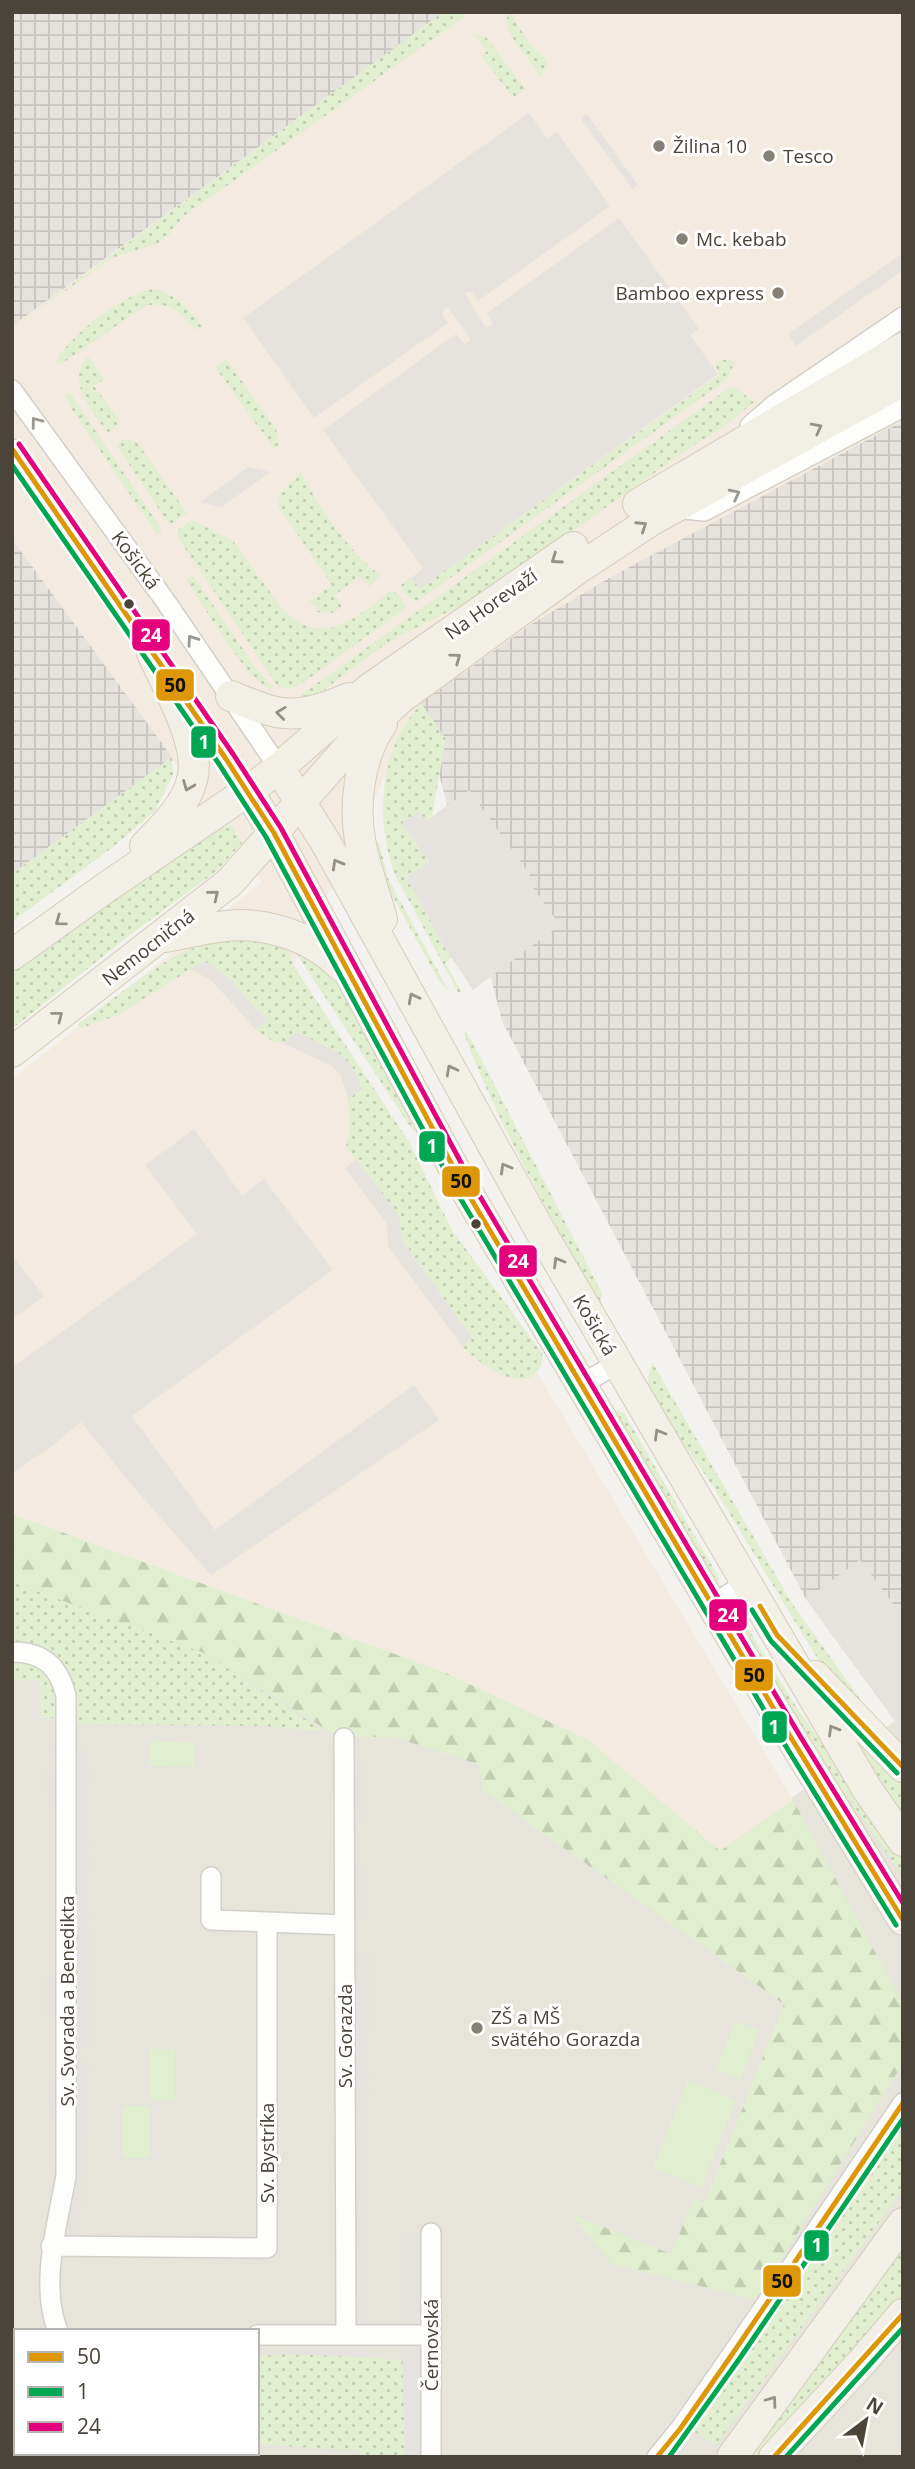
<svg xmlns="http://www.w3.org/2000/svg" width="915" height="2469" viewBox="0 0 915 2469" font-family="'Open Sans',sans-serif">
	<defs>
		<pattern id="industrial-grid" width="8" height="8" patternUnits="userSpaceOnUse" patternTransform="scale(1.75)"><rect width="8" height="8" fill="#e6e2de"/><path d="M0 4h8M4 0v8" fill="none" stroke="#c7c3bf"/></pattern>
		<pattern id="grass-dots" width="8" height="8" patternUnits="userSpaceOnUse" patternTransform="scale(1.75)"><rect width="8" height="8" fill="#e1eecf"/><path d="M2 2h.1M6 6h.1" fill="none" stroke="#c3cdb2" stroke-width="1.8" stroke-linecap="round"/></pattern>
		<pattern id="forest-firs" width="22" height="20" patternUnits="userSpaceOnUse" patternTransform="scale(1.75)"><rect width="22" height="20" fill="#e1eecf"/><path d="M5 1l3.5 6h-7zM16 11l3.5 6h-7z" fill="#c3cdb2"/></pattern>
	</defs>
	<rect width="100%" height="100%" fill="#f4f2ee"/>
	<path fill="#e7e4dc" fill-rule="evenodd" d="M12,1560l606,183 102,108 175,-130 8,1v735h-891zM16,2331h241v122h-241z"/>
	<path fill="#f3ebdf" d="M444,12h459v409l-482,282 -128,262 500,835 -73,52 -132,-112 -144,-68 -432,-158v-435l250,-197 -250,-343v-213z"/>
	<path fill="url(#industrial-grid)" d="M12,12h432l-432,314z
		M903,421v1301l-8,-1 -89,-122 -304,-578 -81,-318 112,-80 78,-46z
		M12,539l160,218 -160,117z"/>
	<path fill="url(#grass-dots)" d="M443,12h18l3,5 -274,195 -9,7 -13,17 -10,7 -46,15 -100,70z
		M510,12l17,28 20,20 -1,8 -5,9 -30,-41 -5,-16z
		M477,34l9,3 39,52 -12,9 -31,-42 5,-5 -11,-15z
		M156,289c22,7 34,21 47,39l-6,2c-19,-16 -24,-30 -52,-24l-81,56 -8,2c8,-25 73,-75 100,-75z
		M88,356l16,23 -10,7 25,34 -3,6 -9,7c-15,-24 -42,-51 -19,-77z
		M226,359l50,70 4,16 -6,4 -59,-82z
		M724,360l11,1 -7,16 -10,9 -300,215h-5l-10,-9 -2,-7 9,-7 10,10 299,-213 -4,-12z
		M734,387l20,15 -27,22 -45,29 -197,141 -94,46 -82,61 -15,-1 435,-312z
		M67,392l3,1 92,137 -3,4 -3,-1 -83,-122 -7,-14z
		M123,439l11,2 5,4 48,68 -15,10h-4l-52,-78z
		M301,472c15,31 50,83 79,103l-10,12 -10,-11 -25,19 7,12 -10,6 -16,-1 2,-6 -10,-3 24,-18 -54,-79 2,-13z
		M192,520l41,21 50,69c41,41 74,6 109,-20l7,5 7,13 -109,79c-8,3 -12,2 -20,-2l-99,-147v-8z
		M193,575l64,95 16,17 -3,2c-26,-11 -66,-84 -84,-109z
		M421,703l25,36 -14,77 -5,4 2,42 -23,15 45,80 -6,6 17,29h-4l-62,-115c-18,-42 -18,-107 6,-147 5,-10 13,-18 19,-27z
		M172,757l1,18 -18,36 -42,36 -101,75v-48z
		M231,825l11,18 -24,27 -92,68 -114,91v-60l206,-141z
		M374,840l5,2 9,36 60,112 -9,-9 -52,-95z
		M240,939l47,7 6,19 116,177 43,88 90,123c1,8 -1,15 -7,21 -18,18 -60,-14 -73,-28l10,-8 -71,-100 -2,-21 -53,-70 4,-16 -2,-32 14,-10 -64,-57 -16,11 -8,-1 -19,-13 12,-9 -43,-47 -20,-12 -88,55 -35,12 -4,-3 68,-50 30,-19 28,-12z
		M296,953l20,8 23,23 51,91 27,62z
		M466,1030l136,263 -1,11 -3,-1c-47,-88 -99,-175 -134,-269z
		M652,1362l141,243 83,116 -41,-38 -21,-30 -100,-165 -63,-92 -4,-12z
		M617,1411l7,2 95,165 -4,5 -101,-166z
		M12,1580l192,73 121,79 -58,-6 -194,-2 -3,-44 -58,-34z
		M735,1615h5l57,93 106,150v18l-113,-161z
		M12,1658c33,10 46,20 47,56l-4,4h-14l-1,-38h-28z
		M852,1735l20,22 31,25v38z
		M903,2121v68l-185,253 -3,3 -22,-14z
		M903,2236v57l-48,58 -99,106h-17z
		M286,2354l81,3 36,4 2,96h-45l-1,-6 -102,-7v-88z"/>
	<path fill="url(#forest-firs)" d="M12,1514l432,158 144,68 132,111 73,-51 110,204v59l-147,237 -144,-36 -41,-50 100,40 23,-55 11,3 79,-198 -302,-214 -2,-25 -86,-28h-56l-134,-84 -192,-71z"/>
	<path fill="#e1eecf" d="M149,1741l46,2 -1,24 -45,-1z
		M735,2021l24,9 -18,50 -25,-10z
		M150,2049h25v51h-25z
		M688,2080l48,20 -34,87 -49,-19z
		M123,2106h26v52h-26z"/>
	<path fill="#e6e3df" d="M529,113l18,25 10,-6 53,74 -132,95 -6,-8 -3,-2 -4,3 20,32 4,1 4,-3 -6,-11 132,-95 80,111 -9,6 28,39 -298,215 -9,-11 12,-10 -100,-138 133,-96 9,10 5,-3 -1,-4 -20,-28 -4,-1 -3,6 6,9 -134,95 -71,-100z
		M587,114l51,71 -6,4 -51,-70z
		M903,253v17l-107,76 -8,-12z
		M248,467l22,5 -48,35 -22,-5z
		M469,790l61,85 -4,3 34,47 -87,65 -28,-42 -39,-71 23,-15 -27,-39 16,-11 9,8z
		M204,961l20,12 43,48 -12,8 -43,-48 -22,-12z
		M297,1032l42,21 13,13 10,23 -14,10 -7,-23 -9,-10 -50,-23z
		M194,1129l48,66 22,-16 69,91 -201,146 83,114 199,-145 25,35 -228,155 -75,-85 -55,-68 -29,24 -40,27v-105l185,-134 -52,-69z
		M356,1159l44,58 1,22 71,99 -10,8 -74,-100 -1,-22 -42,-56z
		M12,1255l32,41 -32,23z
		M860,1560l43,57v98l-8,6 -89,-122z
		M47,1740h19l1,10 22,-1 1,300h-15l-9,-238 -19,-1 -1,-40h20v-12h-19z
		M344,1760l19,1 2,59 -22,-2z
		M344,1867l21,1 1,52h-21z
		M351,1954h19l-2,375 -22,-1z
		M43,1976h24l-1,40h-21z
		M67,2058l23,1 -6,134 -9,49 -19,-1 11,-120h-18l-2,-42h20z
		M404,2232l24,1v97l-26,-1z
		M286,2335h82l-1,22 -81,-3z
		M402,2339h29l-1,118h-25z"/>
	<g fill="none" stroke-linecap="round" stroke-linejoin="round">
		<g stroke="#d2d0cb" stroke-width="22">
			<path id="street" d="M12,390l152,209 115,169
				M750,426l24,-21 129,-88
				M12,449l146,213
				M676,508l28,3 199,-104
				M184,698l64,93
				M582,1384l36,-21
				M712,1605l34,-22
				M12,1652c31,0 47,14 54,44v480c-8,46 -27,109 -8,155
				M344,1738l2,597
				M211,1877v43l56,2
				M51,2246l216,2v-326l78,3
				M257,2335h174
				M58,2453v4
				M431,2457v-224
				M657,2457l23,-28 53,-76 170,-250"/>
		</g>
		<g stroke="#d6cebb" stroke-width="32">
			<path id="primary" d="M638,504l265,-156
				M231,696c52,22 65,24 118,2
				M279,768l47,75 212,384 329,562 36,52
				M248,791l26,42 190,354 326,549 113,184
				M145,846c18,-19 40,-39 47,-66 10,-36 -25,-93 -40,-127
				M382,919c-7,-25 -16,-49 -21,-74 -8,-38 -2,-89 21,-121
				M165,937c24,-4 52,-12 76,-12 36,1 75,15 100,41
				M12,955l96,-69 140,-95 31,-23 90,-79 204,-142
				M12,1052l218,-170 125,-142 46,-42 175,-128 76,-50 251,-139
				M815,1676l88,91
				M732,2457l171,-234
				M774,2457l88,-95 41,-48"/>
		</g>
		<use href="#street" stroke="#fdfdfc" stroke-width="19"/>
		<use href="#primary" stroke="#f2efe6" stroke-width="30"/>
		<g stroke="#fff" stroke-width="10">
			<path id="bus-1" d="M12,449l214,310 48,74 190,354 326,549 113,184
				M760,1606l17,29 126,132
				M657,2457l23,-28 53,-76 170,-250
				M774,2457l129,-143"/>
		</g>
		<g stroke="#fff" stroke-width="10">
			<path id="bus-2" d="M12,465l207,299 47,73 190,354 326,549 114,185
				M752,1610l19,31 126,132
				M669,2457l71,-99 163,-239
				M786,2457l117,-129"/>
		</g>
		<g stroke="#fff" stroke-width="10">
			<path id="bus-3" d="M19,444l214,310 48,74 191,355 325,548 106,172"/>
		</g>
		<use href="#bus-1" stroke="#dd9709" stroke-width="5"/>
		<use href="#bus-2" stroke="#00a651" stroke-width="5"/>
		<use href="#bus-3" stroke="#e5007d" stroke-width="5"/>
	</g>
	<defs><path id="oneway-chevron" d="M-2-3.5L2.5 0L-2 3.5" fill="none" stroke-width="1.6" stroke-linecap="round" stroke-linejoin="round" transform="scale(1.75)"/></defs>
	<g stroke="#9b9791">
		<use href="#oneway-chevron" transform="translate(36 422) rotate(-127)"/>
		<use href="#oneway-chevron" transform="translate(735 494) rotate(-27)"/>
		<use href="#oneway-chevron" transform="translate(192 640) rotate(-125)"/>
	</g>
	<g stroke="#969187">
		<use href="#oneway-chevron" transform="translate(817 428) rotate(-28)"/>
		<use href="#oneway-chevron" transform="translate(642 526) rotate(-33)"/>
		<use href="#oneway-chevron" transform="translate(556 559) rotate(145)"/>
		<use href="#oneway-chevron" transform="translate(456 658) rotate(-36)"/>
		<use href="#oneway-chevron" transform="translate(281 713) rotate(-173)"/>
		<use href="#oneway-chevron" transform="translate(188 786) rotate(112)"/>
		<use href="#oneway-chevron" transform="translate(337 864) rotate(-119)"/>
		<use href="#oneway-chevron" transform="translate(214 895) rotate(-39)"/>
		<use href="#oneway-chevron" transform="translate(60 921) rotate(144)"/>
		<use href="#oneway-chevron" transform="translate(413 998) rotate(-118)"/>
		<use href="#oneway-chevron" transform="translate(58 1016) rotate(-38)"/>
		<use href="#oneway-chevron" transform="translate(451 1070) rotate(-118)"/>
		<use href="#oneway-chevron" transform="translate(505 1168) rotate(-120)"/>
		<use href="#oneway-chevron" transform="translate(558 1262) rotate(-120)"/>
		<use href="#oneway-chevron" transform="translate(659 1434) rotate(-120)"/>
		<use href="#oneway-chevron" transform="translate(833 1730) rotate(-121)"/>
		<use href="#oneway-chevron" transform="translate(772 2401) rotate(-54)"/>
	</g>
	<g fill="#868178" stroke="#fff" stroke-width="2.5">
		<circle cx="659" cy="146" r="7"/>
		<circle cx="769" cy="156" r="7"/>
		<circle cx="682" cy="239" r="7"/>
		<circle cx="778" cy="293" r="7"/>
		<circle cx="477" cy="2028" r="7"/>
	</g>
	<g fill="#4b4439" stroke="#fff" stroke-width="2.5">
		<circle cx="129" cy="604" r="6"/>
		<circle cx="476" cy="1224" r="6"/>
	</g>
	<g text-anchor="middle" stroke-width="6" stroke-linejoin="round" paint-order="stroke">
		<g font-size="19" fill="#4b4439" stroke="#fff" text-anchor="start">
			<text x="673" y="153">Žilina 10</text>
			<text x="783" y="163">Tesco</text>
			<text x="696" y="246">Mc. kebab</text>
			<text x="764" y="300" text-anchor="end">Bamboo express</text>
			<text x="491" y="2024">ZŠ a MŠ<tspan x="491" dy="22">svätého Gorazda</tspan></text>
		</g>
		<g font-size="19" fill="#4b4439" stroke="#fff">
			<text transform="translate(136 560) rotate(54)" y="7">Košická</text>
			<text transform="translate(491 604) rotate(-35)" y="7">Na Horevaží</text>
			<text transform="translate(148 947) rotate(-38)" y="7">Nemocničná</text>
			<text transform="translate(595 1325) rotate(60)" y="7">Košická</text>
			<text transform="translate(67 2001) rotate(-90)" y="7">Sv. Svorada a Benedikta</text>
			<text transform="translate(345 2036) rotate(-90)" y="7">Sv. Gorazda</text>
			<text transform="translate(267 2153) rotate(-90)" y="7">Sv. Bystríka</text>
			<text transform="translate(431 2345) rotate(-90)" y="7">Černovská</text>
		</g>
	</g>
	<g stroke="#fff" stroke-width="2.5">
		<rect x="131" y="618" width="40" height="34" rx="7" fill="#e5007d"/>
		<rect x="155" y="668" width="40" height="34" rx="7" fill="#dd9709"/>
		<rect x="190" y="725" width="27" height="34" rx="7" fill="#00a651"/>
		<rect x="418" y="1130" width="28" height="33" rx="7" fill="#00a651"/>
		<rect x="441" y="1165" width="40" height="33" rx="7" fill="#dd9709"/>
		<rect x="498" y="1244" width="40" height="34" rx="7" fill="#e5007d"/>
		<rect x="708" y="1598" width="40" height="34" rx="7" fill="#e5007d"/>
		<rect x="734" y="1658" width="40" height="34" rx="7" fill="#dd9709"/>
		<rect x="761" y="1710" width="27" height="34" rx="7" fill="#00a651"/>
		<rect x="803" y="2229" width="27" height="33" rx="7" fill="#00a651"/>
		<rect x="762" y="2264" width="40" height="34" rx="7" fill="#dd9709"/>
	</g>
	<g font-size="19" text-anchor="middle" font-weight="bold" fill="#fff">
		<text x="151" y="642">24</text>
		<text x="204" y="749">1</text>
		<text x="432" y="1153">1</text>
		<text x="518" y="1268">24</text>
		<text x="728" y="1622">24</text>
		<text x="774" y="1734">1</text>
		<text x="817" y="2252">1</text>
	</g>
	<g font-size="19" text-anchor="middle" font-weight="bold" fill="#111">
		<text x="175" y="692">50</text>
		<text x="461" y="1188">50</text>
		<text x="754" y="1682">50</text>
		<text x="782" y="2288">50</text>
	</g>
	<rect width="915" height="2469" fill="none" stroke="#4b4439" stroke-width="28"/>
	<rect x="14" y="2329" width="245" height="126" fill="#ffffff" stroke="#b7b4b0" stroke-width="2"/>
	<rect x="28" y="2352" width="35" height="10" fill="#dd9709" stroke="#b7b4b0" stroke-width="2"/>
	<text x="77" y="2364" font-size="21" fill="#4b4439">50</text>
	<rect x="28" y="2387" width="35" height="10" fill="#00a651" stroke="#b7b4b0" stroke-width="2"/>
	<text x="77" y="2399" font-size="21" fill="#4b4439">1</text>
	<rect x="28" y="2422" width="35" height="10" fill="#e5007d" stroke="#b7b4b0" stroke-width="2"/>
	<text x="77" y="2434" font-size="21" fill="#4b4439">24</text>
	<g transform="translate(866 2420) rotate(32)" stroke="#ffffff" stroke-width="5" paint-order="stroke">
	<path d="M0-5L12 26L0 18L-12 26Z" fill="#4b4439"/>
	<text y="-10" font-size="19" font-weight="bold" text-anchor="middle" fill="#4b4439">N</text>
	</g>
</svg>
